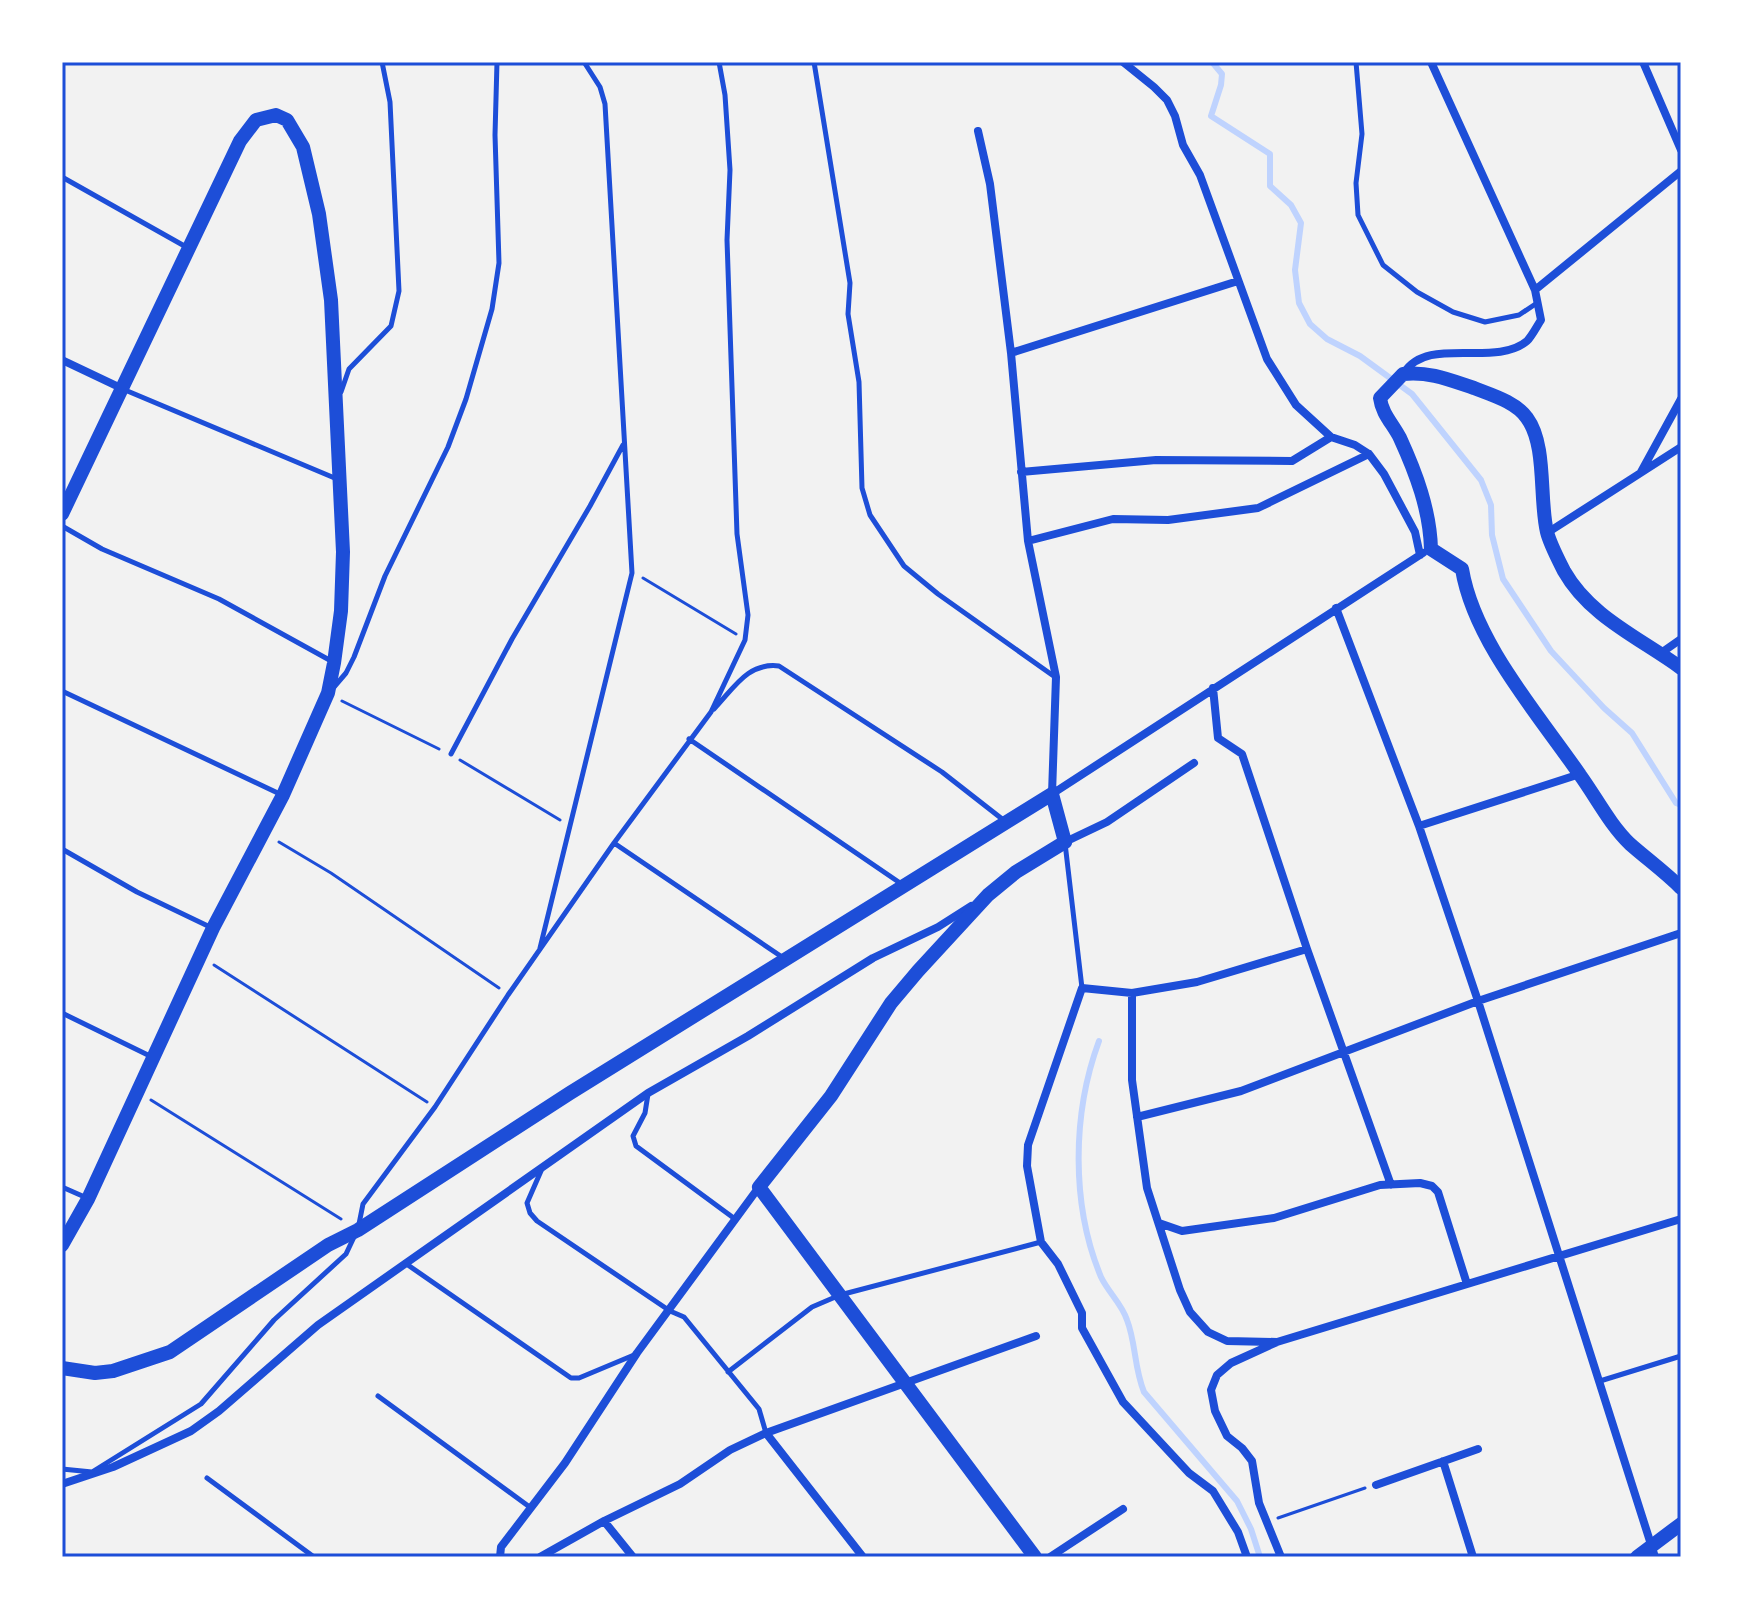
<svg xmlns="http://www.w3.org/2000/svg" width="1743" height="1619" viewBox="0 0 1743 1619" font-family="'PT Sans',sans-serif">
	<rect width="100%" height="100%" fill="#f2f2f2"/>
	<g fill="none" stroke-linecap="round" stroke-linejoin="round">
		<path stroke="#bfd3fe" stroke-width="6" d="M1212,62l10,12 -1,11 -10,31 59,38v32l21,19 10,18 -6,47 4,33 11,21 17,15 33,17 52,38 69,86 10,25 1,30 11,44 48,72 53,57 28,25 44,70 5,2
			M1099,1041c-27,73 -28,164 2,236 7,15 21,27 26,43 9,23 7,48 17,72l93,109 14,28 9,28"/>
		<path stroke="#1d4ed8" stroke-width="3" d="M643,578l93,56
			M342,701l97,48
			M460,760l100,60
			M279,842l52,31 168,115
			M214,965l213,137
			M151,1100l190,119
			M1278,1518l87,-30"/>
		<path stroke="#1d4ed8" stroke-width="5" d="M814,62l36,221 -2,31 11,68 3,106 8,27 34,51 34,28 117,83
			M1356,62l6,72 -6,49 2,32 25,50 34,27 36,20 32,10 34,-7 18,-12
			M62,177l126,71
			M125,390l212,89
			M341,392l8,-23 42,-43 8,-35 -9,-189 -8,-40
			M62,526l40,23 117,50 114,63
			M334,687l12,-14 8,-16 31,-81 63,-129 18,-48 26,-90 7,-46 -4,-128 2,-73
			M62,691l220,104
			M714,709c20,-21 34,-47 65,-43l163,106 64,50
			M689,739l214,146
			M451,754l61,-115 78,-133 33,-61
			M614,843l171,116
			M1065,843l17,145
			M62,849l75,43 73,35
			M540,948l92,-375 -27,-469 -5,-17 -16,-25
			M62,1013l90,44
			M648,1094l-3,19 -12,23 3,10 99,73
			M541,1171l-14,32 3,10 7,8 133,90 14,6 75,92 7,24
			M62,1187l25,11
			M359,1224l4,-20 72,-97 73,-112 106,-152 97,-131 34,-72 3,-25 -11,-81 -10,-294 3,-70 -5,-75 -6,-33
			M405,1263l166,115h8l55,-23
			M728,1372l84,-65 28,-12 201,-53
			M1600,1381l81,-25
			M378,1396l153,112
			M62,1469l30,3 109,-68 73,-84 72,-66 8,-17
			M207,1478l107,79"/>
		<path stroke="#1d4ed8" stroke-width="8" d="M1123,62l31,25 13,13 8,16 8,29 17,30 67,184 29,46 35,32 24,8 14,9 15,20 31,58 5,23
			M1643,62l38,88
			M978,131l12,53 21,169 17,188 28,136 -4,117
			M1535,290l146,-119
			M1011,353l227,-72
			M62,360l59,28
			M1404,373c23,-38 91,-5 123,-32 5,-5 10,-15 14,-21l-6,-30 -104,-228
			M1021,472l135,-12 136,1 39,-24
			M1641,472l40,-73
			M1547,533l134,-86
			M1028,541l85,-22 55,1 90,-12 111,-54
			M1336,608l83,218 59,175 177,556
			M1661,653l20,-14
			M1213,688l5,50 24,16 65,195 84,236
			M1052,794l371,-241
			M1419,826l161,-52
			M1065,842l42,-20 87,-59
			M1132,993l65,-11 110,-33
			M1137,1117l104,-26 237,-90 203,-68
			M1159,1223l23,8 92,-13 106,-33 40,-2 12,3 6,6 29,92
			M766,1433l97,124
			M1443,1461l30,96
			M62,1484l51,-17 78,-36 28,-20 99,-86 330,-232 100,-57 125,-78 65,-31 33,-21
			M1376,1485l102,-36
			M604,1521l29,36
			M500,1557l1,-10 64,-84 72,-110 122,-166
			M540,1557l64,-36 76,-37 50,-34 36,-17 270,-97
			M1050,1557l73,-48
			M1247,1557l-9,-25 -25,-41 -24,-18 -66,-71 -41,-74v-15l-24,-49 -17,-22 -14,-76 1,-21 54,-157 50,5v87l15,108 33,102 10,22 18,20 19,9 50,1
			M1281,1557l-22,-54 -7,-42 -10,-13 -15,-12 -12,-25 -4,-21 6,-15 14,-12 46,-21 404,-123"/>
		<path stroke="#1d4ed8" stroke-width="14" d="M62,514l178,-373 16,-21 20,-5 11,5 16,27 16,67 12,86 12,252 -2,59 -7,52 -6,30 -45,102 -70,133 -125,271 -26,46
			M1681,668c-41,-30 -91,-51 -117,-97 -6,-12 -14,-27 -17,-39 -8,-33 0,-87 -20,-114 -11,-16 -35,-23 -53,-30 -24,-8 -45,-17 -71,-14l-23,24c2,16 13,26 20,40 16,35 30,72 31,111l31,20c12,73 77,146 118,206 16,22 30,50 50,69 17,15 35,28 51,44
			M62,1368l33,5 18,-2 57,-19 158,-107 30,-15 212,-137 482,-299 13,48 -49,30 -28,23 -70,76 -27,32 -60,93 -72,91 276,370
			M1637,1557l44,-33"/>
	</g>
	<rect width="1743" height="1619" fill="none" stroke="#ffffff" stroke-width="128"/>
	<rect x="64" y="64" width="1615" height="1491" fill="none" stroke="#1d4ed8" stroke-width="3"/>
</svg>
